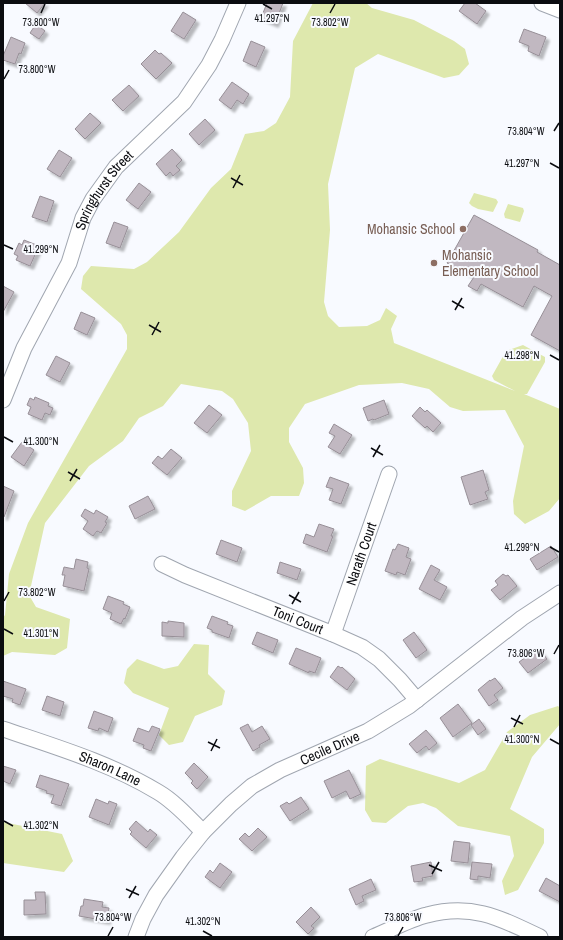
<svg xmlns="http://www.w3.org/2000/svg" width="563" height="940" viewBox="0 0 563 940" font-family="'Archivo Narrow',sans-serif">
	<defs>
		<filter id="shadow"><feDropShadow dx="3.5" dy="3.5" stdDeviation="1" flood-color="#0004"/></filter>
	</defs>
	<rect width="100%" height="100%" fill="#f8faff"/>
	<path fill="#dee8ad" d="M313,3h53l6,5 42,12 40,21 11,8 4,15 -10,11 -15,3 -66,-24 -23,14 -27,116 2,46 -6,72 4,14 11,11 28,-1 13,-6 6,-12 11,8 -6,13 3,14 121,48 -21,-11 -2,-4 14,-25 17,-6 22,12v5l-18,32h-3l36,15v89l-11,13 -24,13 -11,-10 -1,-13 11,-55 -19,-36 -42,1 -13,-4 -21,-18 -27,-6 -43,2 -54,19 -16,24v14l14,26 1,15 -5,13h-28l-26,15 -13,-5v-15l19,-40 -3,-28 -15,-24 -11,-8 -41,-7 -18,22 -24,12 -16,23 -34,25 -44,57 -16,72 7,12 34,12 -3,29 -12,7 -43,-3 -9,4v-38l2,-3 4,-41 19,-51 99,-174v-14l-6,-11 -40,-35 2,-13 8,-10 43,3 13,-7 32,-30 32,-44 20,-19 14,-35 19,-3 12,-8 14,-26 3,-56z
		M474,193l22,6 2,3 -5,10 -15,-3 -6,-3 -3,-3z
		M508,204l15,4 1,3 -4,11 -15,-4 -1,-4z
		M194,644l15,1 -1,29 17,17 -3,14 -27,11 -12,26 -14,3 -10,-10 10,-27 -36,-15 -9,-10 3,-14 10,-10 27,10 14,-3z
		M558,706l2,2v16l-28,33 -22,52 34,20v14l-26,47 -13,5 -3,-14 12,-25 -4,-20 -52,-10 -22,-18 -13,-5 -15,3 -22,17 -14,-1 -7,-12 1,-44 14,-7 79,24 26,-13 22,-38 23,-17z
		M3,822l59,12 11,27 -9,11 -61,-9z"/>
	<path fill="#c1b8c1" stroke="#978f97" filter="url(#shadow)" d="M25,3h20l-8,10z
		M267,3h16l-8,21 -14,-6z
		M465,3h10l11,8 -9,13 -18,-13z
		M183,12l13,8 -12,19 -13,-8z
		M36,24l9,7 -6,8 -9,-6z
		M524,29l22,8 -7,19 -11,-5 1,-5 -10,-4z
		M11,37l14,6 -4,11 -2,-1 -4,11 -12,-4v-4z
		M251,41l14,6 -9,20 -13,-6z
		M155,50l4,4 2,-1 11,10 -16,16 -15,-15z
		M232,82l17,12 -6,10 -6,-4 -6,9 -12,-9z
		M129,85l10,11 -16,15 -11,-11z
		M90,113l11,10 -16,16 -10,-10z
		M205,119l10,11 -16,15 -10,-11z
		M172,149l10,11 -6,6 4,4 -7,6 -3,-4 -4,4 -10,-12z
		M59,150l13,8 -12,19 -13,-8z
		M139,183l12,9 -13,17 -12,-9z
		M40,196l14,5 -7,21 -15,-5z
		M474,215l64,35 -1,2 23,13v86l-29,-16 21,-39 -18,-10 -11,21 -42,-23 -4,7 -9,-5 6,-9 -27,-14z
		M114,222l14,5 -8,21 -14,-5z
		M24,240l15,6 -9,20 -14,-6 2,-4 -4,-2 5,-11 3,2z
		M3,286l11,6 -11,20z
		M81,312l14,6 -8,17 -13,-6z
		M56,356l14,7 -10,19 -14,-7z
		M35,397l14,6 -1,3 5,2 -3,7 -5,-2 -3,7 -14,-6 3,-7 -4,-2 3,-7 4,2z
		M384,400l5,14 -15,6 -1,-1 -5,2 -5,-13z
		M209,405l13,10 -15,18 -13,-10z
		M420,407l5,5 2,-2 14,13 -8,9 -6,-6 -2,2 -13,-12z
		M334,424l18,11 -12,19 -12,-7 7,-11 -6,-3z
		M22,442l12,8 -10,16 -13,-9z
		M171,449l11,9 -15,17 -15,-12 6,-7 4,3z
		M483,470l6,20 -4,2 3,7 -18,6 -9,-28z
		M330,477l19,7 -8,20 -12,-4 4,-11 -7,-2z
		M3,486l11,5 -10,26h-1z
		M148,496l7,13 -20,10 -6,-13z
		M85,509l9,5 2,-4 12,7 -3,5 2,1 -6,10 -4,-2 -4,5 -10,-7 5,-8 -7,-5z
		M319,524l15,5 -3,7h2l-6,16 -24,-9 3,-9 8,3z
		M221,540l21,8 -5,14 -21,-8z
		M398,544l11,4 -3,9 5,2 -6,16 -8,-3 -1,3 -11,-4 8,-22 2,1z
		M551,546l7,11 -21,13 -7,-11z
		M76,559l12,3 -1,6 2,1 -5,22 -21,-5 2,-11h-3l2,-8 10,2z
		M280,562l21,7 -4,11 -20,-7z
		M431,565l9,5 -6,10 13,7 -7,13 -21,-11z
		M503,574l3,2 2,-1 9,11 -17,14 -9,-10 7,-5 -3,-4z
		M108,596l16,6 -1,2 7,3 -5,12 -1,-1 -3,6 -11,-5 2,-6 -9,-4z
		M212,616l16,6 -1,2 6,2 -4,12 -17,-6v-2l-5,-2z
		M168,621l16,2v14l-22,-1v-14l6,1z
		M257,632l21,8 -5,13 -21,-9z
		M414,632l13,18 -11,8 -13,-18z
		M296,648l25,10 -6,15 -6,-2v2l-20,-9z
		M540,650l7,9 -19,14 -9,-11 14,-10 1,2z
		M338,666l3,2 1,-1 13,12 -8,11 -17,-13z
		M495,678l8,10 -9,7 4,5 -9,6 -11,-16 12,-10v1z
		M3,681l23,8 -6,16 -8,-3 1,-3 -10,-3z
		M47,696l17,6 -4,14 -18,-6z
		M458,704l14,19 -19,14 -13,-19z
		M94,711l19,7 -5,14 -9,-4 -1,3 -10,-3z
		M479,719l7,10 -8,6 -7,-10z
		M248,724l4,8 10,-6 8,13 -11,6 1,2 -7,4 -13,-23z
		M152,726l8,3 -9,22 -8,-3 1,-3 -11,-4 5,-13 11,4z
		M426,730l11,13 -8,7 -3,-4 -9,7 -8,-9z
		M194,763l14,14 -11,12 -6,-6 2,-2 -8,-8z
		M3,766l13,4 -6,14 -7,-3z
		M349,770l12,24 -11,5 -4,-8 -14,7 -8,-17z
		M40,775l29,9 -8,22 -10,-3 3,-8 -8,-2 1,-2 -11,-4z
		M301,797l8,12 -19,12 -10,-15 7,-4 2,2z
		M96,799l12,5 1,-3 8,3 -8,21 -20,-8z
		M136,821l12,11 2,-3 7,6 -11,13 -16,-14 2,-2 -3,-3z
		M258,828l9,9 -15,14 -13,-12 6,-6 4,4z
		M454,841l16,2 -2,20 -17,-2z
		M431,862l2,14 -11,2 1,3 -9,1 -3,-16z
		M472,862l20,2 -2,14 -12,-2v4l-8,-1z
		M220,863l12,9 -12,16 -15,-11 5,-7 3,3z
		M546,878l14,8v16l-21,-11z
		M371,879l5,11 -14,6 2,5 -8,4 -7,-16z
		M35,892h10l1,22 -22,1v-15h12z
		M84,899l19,3 -1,5 7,1 -2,13 -28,-5 2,-10h2z
		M311,907l9,10 -9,9 3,2 -6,6 -12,-12z"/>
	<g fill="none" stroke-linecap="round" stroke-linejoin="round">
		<g stroke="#a0a6b0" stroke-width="17">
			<g id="minor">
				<path d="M542,3l18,7"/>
				<path id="s1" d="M3,400l21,-52 45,-85 14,-45 10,-19 23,-32 68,-65 25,-37 13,-25 16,-37"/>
				<path id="s2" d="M162,564l23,11 148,59 29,13 17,12 21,21 17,20"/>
				<path id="s3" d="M333,634l56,-160"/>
				<path id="s4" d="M3,729c53,18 107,34 155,63 17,10 31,26 45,40"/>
				<path id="s5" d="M136,937l7,-18 13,-24 27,-38 20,-25 28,-28 21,-18 28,-16 88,-39 41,-25 113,-88 38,-25"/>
				<path d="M373,937c17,-7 37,-18 54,-22 45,-12 73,3 113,22"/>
			</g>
		</g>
		<use href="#minor" stroke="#fff" stroke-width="15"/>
	</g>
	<path fill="none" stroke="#0b0c10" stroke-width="1.5" d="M263,4l9,5M41,13l4,-9M330,13l5,-9M4,79l5,-9M554,131l5,-8M550,163l9,5M231,178l12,7M233,188l7,-13M4,245l9,4M452,301l12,7M455,310l7,-12M149,325l12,7M152,335l7,-13M550,355l9,5M4,437l9,5M371,448l12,7M373,457l7,-12M68,472l12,7M70,481l7,-12M550,547l9,5M289,595l12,7M4,601l5,-9M292,604l7,-12M4,629l9,5M554,654l5,-9M511,718l12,6M514,727l6,-12M550,739l9,5M208,742l12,6M211,751l6,-12M4,821l9,5M429,865l13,6M432,874l7,-12M126,889l13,6M129,898l7,-12M203,931l9,5M108,936l5,-9M398,936l5,-9"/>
	<g fill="#8d6e63" stroke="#f8faff" stroke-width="1.5">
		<circle cx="463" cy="229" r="4"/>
		<circle cx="434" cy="263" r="4"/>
	</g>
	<g text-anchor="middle" stroke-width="4" stroke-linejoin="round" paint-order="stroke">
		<g font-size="14" fill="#0b0c10" stroke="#f8faff">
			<text dy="5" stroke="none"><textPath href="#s1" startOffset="234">Springhurst Street</textPath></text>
			<text dy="5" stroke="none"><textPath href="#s3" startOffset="85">Narath Court</textPath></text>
			<text dy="5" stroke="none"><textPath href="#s2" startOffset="147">Toni Court</textPath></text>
			<text dy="5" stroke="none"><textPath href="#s5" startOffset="279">Cecile Drive</textPath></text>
			<text dy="5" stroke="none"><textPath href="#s4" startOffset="114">Sharon Lane</textPath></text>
		</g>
		<g font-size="14" fill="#785e54" stroke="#f8faff" text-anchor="end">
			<text x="455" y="234">Mohansic School</text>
			<text x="442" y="260" text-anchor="start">Mohansic<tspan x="442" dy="16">Elementary School</tspan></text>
		</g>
	</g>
	<g font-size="10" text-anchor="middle" fill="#0b0c10" stroke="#f8faff" stroke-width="4" stroke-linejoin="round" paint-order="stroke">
		<text x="272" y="22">41.297°N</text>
		<text x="41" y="26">73.800°W</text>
		<text x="330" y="26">73.802°W</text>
		<text x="37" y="73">73.800°W</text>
		<text x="526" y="135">73.804°W</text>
		<text x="522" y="167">41.297°N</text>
		<text x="41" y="253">41.299°N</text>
		<text x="522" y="359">41.298°N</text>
		<text x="41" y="445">41.300°N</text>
		<text x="522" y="551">41.299°N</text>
		<text x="37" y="596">73.802°W</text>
		<text x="41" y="637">41.301°N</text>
		<text x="526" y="657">73.806°W</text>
		<text x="522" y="743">41.300°N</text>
		<text x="41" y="829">41.302°N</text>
		<text x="113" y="921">73.804°W</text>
		<text x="403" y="921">73.806°W</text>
		<text x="203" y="925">41.302°N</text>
	</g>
	<rect width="563" height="940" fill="none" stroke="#0b0c10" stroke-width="8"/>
</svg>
